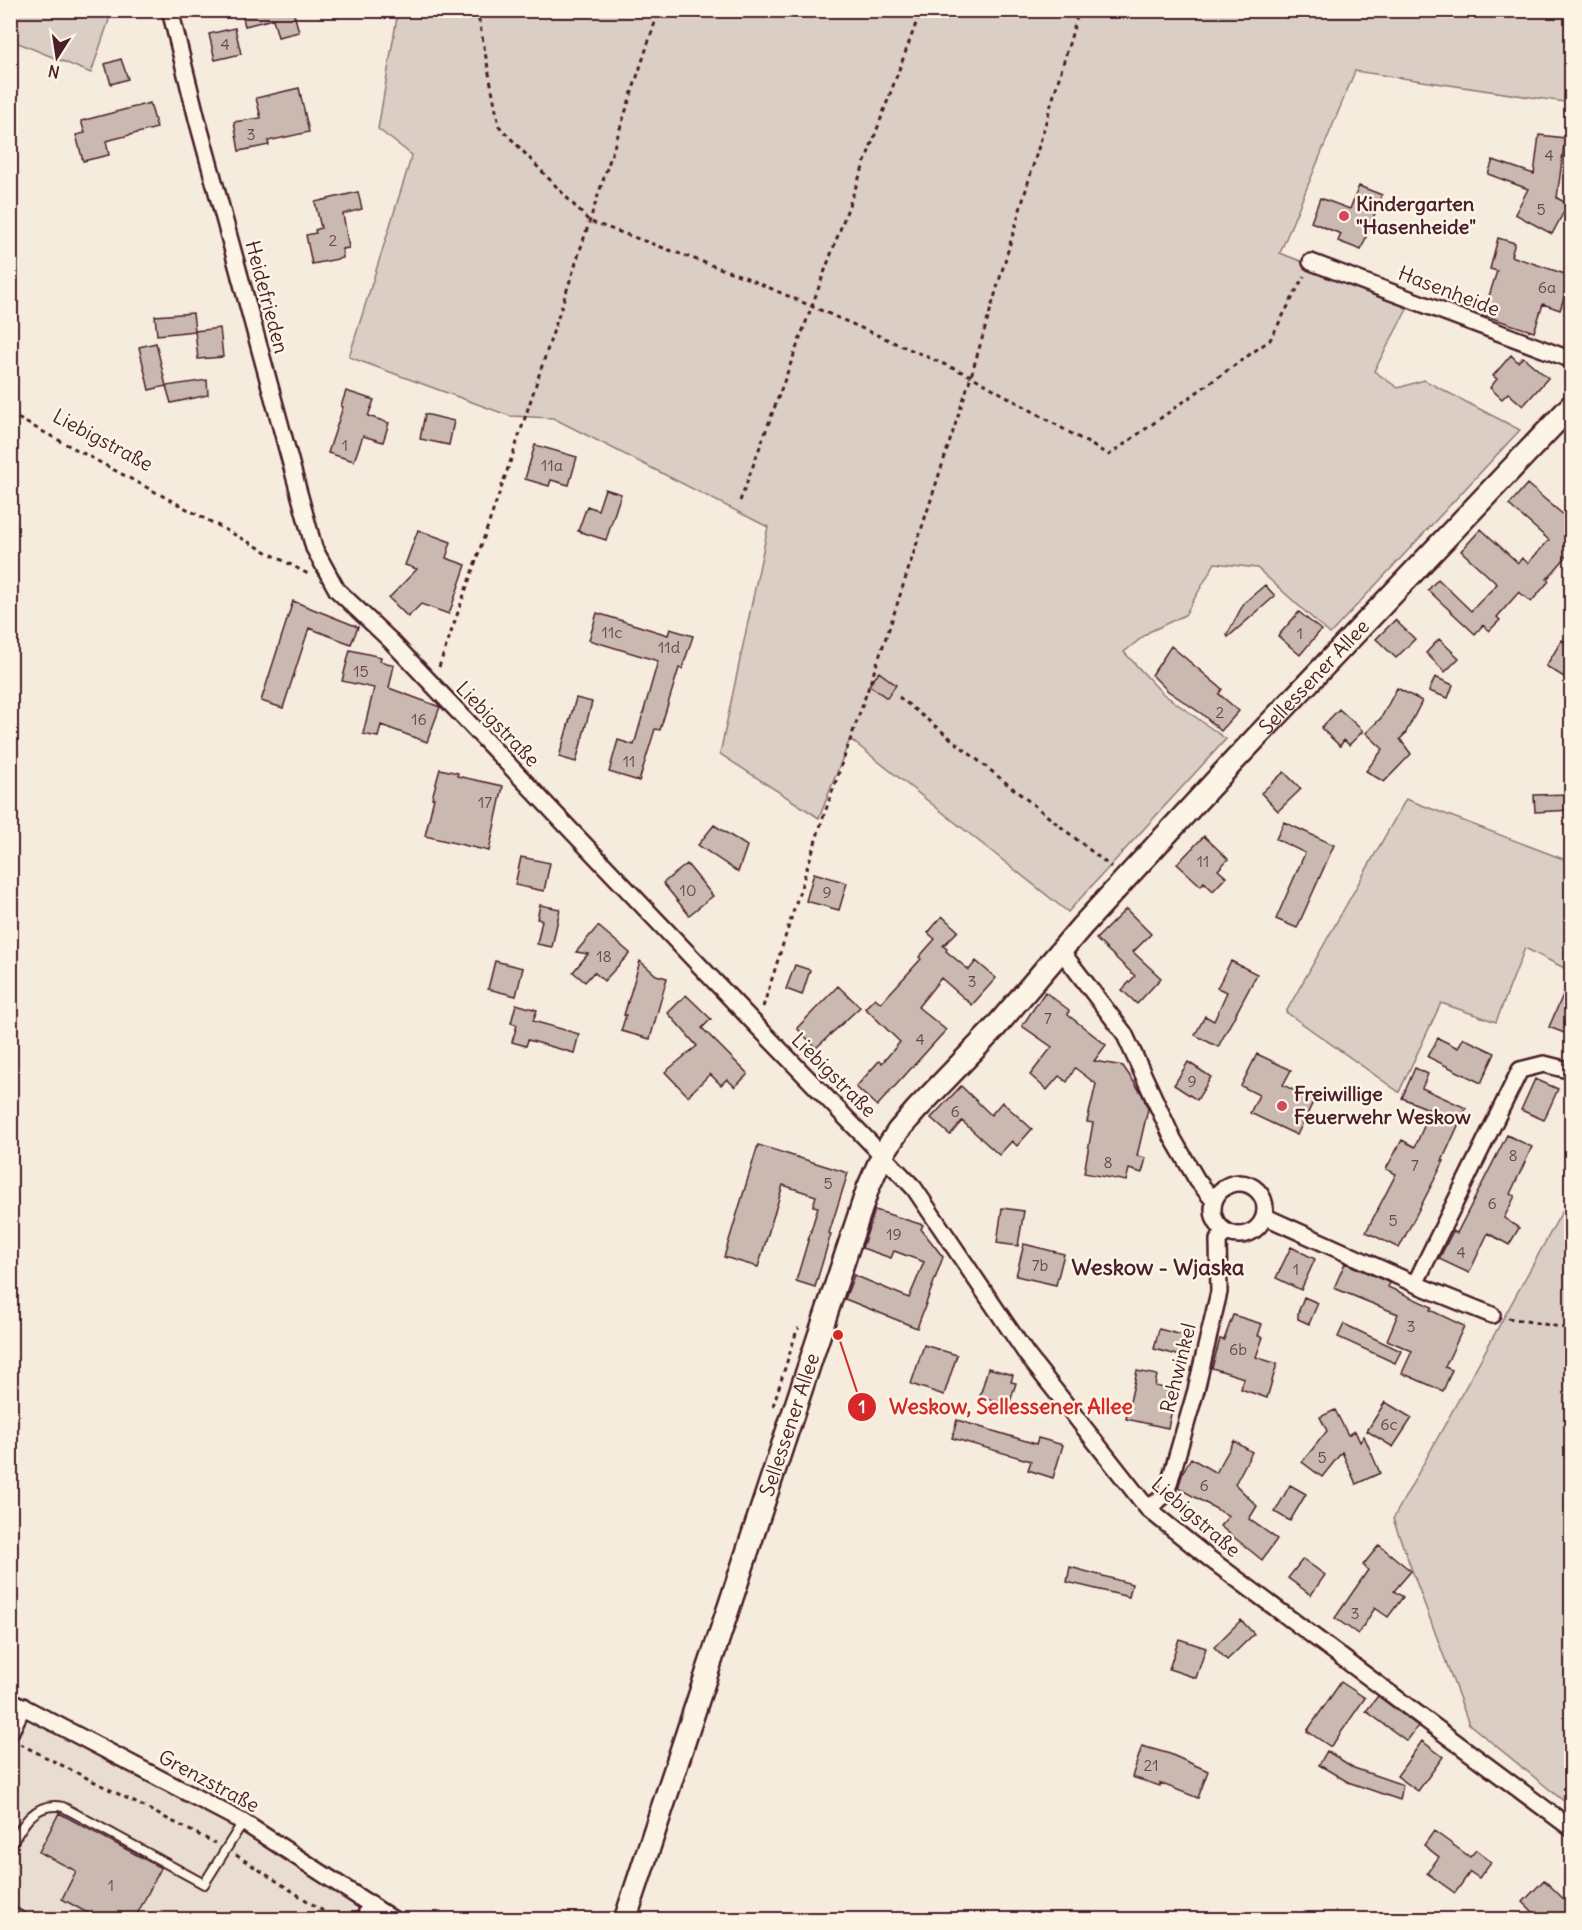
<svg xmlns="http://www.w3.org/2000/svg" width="1582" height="1930" viewBox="0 0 1582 1930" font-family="Delius,sans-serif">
	<rect width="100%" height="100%" fill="#f5ecde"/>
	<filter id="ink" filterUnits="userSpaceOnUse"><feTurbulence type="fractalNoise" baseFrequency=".0167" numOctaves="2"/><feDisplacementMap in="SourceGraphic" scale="12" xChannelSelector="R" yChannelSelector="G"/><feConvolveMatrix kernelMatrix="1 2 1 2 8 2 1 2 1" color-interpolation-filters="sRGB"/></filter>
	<g filter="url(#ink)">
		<path fill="#e8ddd0" d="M10,1710l230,121 130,72 24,16h-383z"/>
		<path fill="#dbcec4" stroke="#927678" stroke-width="1.5" d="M10,11h102l-21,62 -80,-33z
			M398,11h1173v92l-216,-32 -75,182 130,51 -36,67 24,17 26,-8 96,50 -190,204 -73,-66 -42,-5 -30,52 -36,17 -25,20 38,41 64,46 -158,173 -218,-173 -31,79 -99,-64 48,-227 -215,-109 -43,-2 -161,-59 63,-202 -34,-26z
			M1406,799l165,63 1,110 -47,-24 -29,74 -55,-19 -42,89 -113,-80z
			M1571,1195v612l-102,-83 -76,-205z"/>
		<path fill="#cab9b1" stroke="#4a1f2b" stroke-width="1.5" d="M241,10h52l6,22 -21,5 -5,-18 -28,7z
			M235,28l6,26 -26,6 -6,-26z
			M121,59l7,20 -17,5 -6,-20z
			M299,88l10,44 -41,9 1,4 -30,6 -5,-29 27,-4 -5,-20z
			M150,103l7,25 -51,13 3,14 -26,6 -7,-26 9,-2 -4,-12z
			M1539,135l26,3 -8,60 11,6 -16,30 -37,-20 13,-25 -40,-15 5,-14 41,14z
			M1359,186l23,9 -21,55 -23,-9 3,-7 -30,-12 9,-24 30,11z
			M358,192l4,17 -19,5 6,34 -7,1 1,9 -31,6 -6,-29 10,-2 -1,-3 6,-2 -6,-26z
			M1498,238l17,5 -4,13 60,20 -11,34 -17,-6 -9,28 -51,-17 14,-44 -7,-2z
			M193,313l2,18 -38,4 -2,-19z
			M220,328l3,29 -25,2 -3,-28z
			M156,343l10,43 -17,4 -10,-43z
			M1511,355l7,7 5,-5 25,21 -25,28 -15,-13 -6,6 -12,-11 7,-9 -4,-3z
			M207,380l1,15 -37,8 -5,-17z
			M346,391l28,9 -6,16 21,7 -6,19 -20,-6 -9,25 -26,-8 15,-46 -2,-1z
			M425,414l29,7 -5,24 -29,-6z
			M535,445l42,12 -8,28 -18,-5 -2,6 -24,-7z
			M1527,484l45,38v28l-25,29 2,2 -18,21 -12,-10 -22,25 3,3 -11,11 -6,-6 -8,9 -47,-44 10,-11 33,32 26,-27 -36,-33 20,-22 37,34 4,-5 6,5 21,-23 -40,-35z
			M605,489l16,5 -15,46 -28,-9 9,-25 11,4z
			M418,530l33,12 -5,16 20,7 -17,49 -28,-10 -13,13 -19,-19 28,-29 -12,-4z
			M1265,585l10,11 -47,41 -1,-2 17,-32z
			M293,601l65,26 -7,17 -42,-16 -26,80 -22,-7z
			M1299,612l22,18 -21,25 -22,-19z
			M597,613l71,22 2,-6 23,7 -11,33 -3,-1 -19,62 -5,-1 -16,52 -30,-9 9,-32 16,5 24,-84 -69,-21z
			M1395,620l20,19 -19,19 -20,-19z
			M1439,639l20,19 -14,14 -19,-19z
			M1562,640l10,6v36l-26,-16z
			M1171,646l51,43 -3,5 20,17 -18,20 -19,-17 -34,-23 -16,-16z
			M350,650l31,7 -1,4 14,4 -5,23 51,19 -13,35 -46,-17 -3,12 -15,-3 11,-46 -32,-7z
			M879,672l17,13 -9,13 -18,-13z
			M1435,677l18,8 -5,13 -19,-7z
			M1397,688l25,13 -17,33 -5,5 11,15 -27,28 -18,-11 17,-22 -17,-16 15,-15z
			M576,698l16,4 -16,60 -17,-5z
			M1339,709l24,22 -14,14 -5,-5 -4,6 -19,-18z
			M440,769l18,4 -1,3 46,10 -14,65 -64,-15 9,-38h-2z
			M1284,772l17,17 -23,22 -17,-18z
			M1572,794v16l-37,2 -1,-17z
			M1284,822l50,23 -37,83 -21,-9 29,-66 -29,-14z
			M714,825l33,21 -9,26 -40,-27z
			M1204,836l24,23 -10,11 8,7 -13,14 -9,-9 -3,4 -24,-22z
			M521,857l29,6 -6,28 -29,-6z
			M687,864l26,32 -24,19 -26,-32z
			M814,873l33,10 -8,27 -33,-9z
			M540,905l20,4 -8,38 -15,-3 5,-24 -5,-1z
			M1126,909l25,25 -18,18 28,26 -24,26 -15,-14 13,-14 -39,-37z
			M942,916l16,15 -15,15 4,3 -1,2 23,19 7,-9 20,17 -24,27 -31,-27 -23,29 28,23 -69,76 -21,-19 23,-26 3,2 18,-21 -35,-34 10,-10 6,5 40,-44 -2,-2 16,-18 -7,-6z
			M598,926l32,27 -26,28 -10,-9 -9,10 -12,-10 15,-18 -12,-2z
			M495,961l28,7 -7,28 -28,-7z
			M640,961l16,14 11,3 -17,61 -29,-8 5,-16h-2z
			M1231,961l26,13 -39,73 -23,-12 10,-19 9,5 13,-29 -10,-4z
			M795,965l15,5 -8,25 -16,-6z
			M1572,974v62l-23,-9z
			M838,986l22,21 -44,41 -19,-20z
			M1045,992l24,18 -1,5 38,30 -12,16 29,5 19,28 6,15 -11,47 9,2 -4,15 -13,-4 -3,12 -42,-8 9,-50 -6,-1 9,-38 -21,-16 -8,14 -8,-6 -12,14 -17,-15 22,-28 -30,-21z
			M686,995l25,24 -9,9 46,46 -13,13 -8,-8 -6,6 -11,-11 -22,22 -23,-24 32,-26 -29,-33z
			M516,1004l21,6 -4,11 46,13 -5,19 -46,-13 -2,6 -14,-4 5,-17 -6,-2z
			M1438,1038l20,10 5,-10 32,15 -14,30 -53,-26z
			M1257,1054l34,16 -8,15 31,15 -17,35 -47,-22 9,-18 -18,-9z
			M1188,1062l23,15 -14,23 -23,-15z
			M1415,1068l13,6 -6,14 44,20 -24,53h2l-45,87 -33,-16 30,-58 -10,-5 16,-29 13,7 16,-37 -29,-12z
			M1535,1079l23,10 -14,31 -23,-10z
			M961,1086l30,29 11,-13 30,27 -15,17 -5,-5 -13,14 -37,-34 -12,14 -19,-17z
			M1507,1135l25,12 -22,47 5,2 -11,22 15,10 -10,17 -21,-12 -19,40 -30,-14 14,-28 4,2z
			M758,1145l90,28 -19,60 2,1 -16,53 -19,-6 22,-74 -5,-1 3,-10 -33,-11 -25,82 -34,-10z
			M1002,1208l22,3 -6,35 -21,-3z
			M875,1210l48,15 -2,4 22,28 -26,71 -72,-29 9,-24 55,23 15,-36 -30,-11 -3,7 -29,-10z
			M1024,1244l40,10 -8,31 -40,-9z
			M1291,1247l24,12 -14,31 -25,-12z
			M1345,1263l45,20 -2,4 44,20 -2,3 34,16 -19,41 7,3 -9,21 -41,-18 10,-22 -25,-11 11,-26 -64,-26z
			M1304,1297l14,6 -9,21 -11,-5v-6z
			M1233,1315l29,9 -4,12 5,1 -7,20 21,7 -10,34 -26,-9 3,-11 -32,-10 8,-29 4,1z
			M1344,1324l57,27 -6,12 -57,-26z
			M1159,1329l31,8 -5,20 -31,-8z
			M924,1345l33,10 -13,40 -33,-11z
			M988,1368l25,7 -2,7 5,1 -7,22 -29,-9z
			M1137,1371l20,4 -2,11 13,3 -4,14 9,2 -5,23 -42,-9z
			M1385,1402l27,16 -19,29 -26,-16z
			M1335,1410l13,25 7,-4 5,11 4,-6 16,37 -24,11 -14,-32 -20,25 -20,-15 25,-31 -7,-14z
			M957,1420l79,24 2,-6 25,7 -10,33 -25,-8 3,-9 -79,-23z
			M1234,1441l18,11 -17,32 22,22 -8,13 28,20 -15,21 -42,-34 9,-10 -51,-28 5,-16 8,-14 25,15z
			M1290,1485l16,9 -16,27 -15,-9z
			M1379,1545l32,26 -17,20 9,6 -15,20 -13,-9 -17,26 -23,-16 33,-48 -5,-5z
			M1303,1559l22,16 -14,20 -23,-17z
			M1070,1567l62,17 -3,13 -62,-15z
			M1241,1620l13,14 -27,26 -13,-13z
			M1179,1639l27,9 -10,30 -27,-9z
			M1341,1682l24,16 -34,49 -24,-16z
			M1378,1696l40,30 -11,15 -41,-30z
			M1422,1741l21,16 -25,34 -21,-15z
			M1142,1746l28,8 38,17 -10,27 -38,-15v3l-28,-9z
			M1327,1751l27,17 49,17 -3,15 -52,-18 -29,-17z
			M59,1813l102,55 -27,52h-34l-38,-21 14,-28 -37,-19z
			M1434,1831l36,26 6,-7 15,12 -12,16 -9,-6 -15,21 -28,-20 12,-16 -15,-12z
			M1544,1880l28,27v13h-31l-18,-18z"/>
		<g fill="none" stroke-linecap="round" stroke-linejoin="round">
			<g stroke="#4a1f2b" stroke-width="12">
				<path id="lane" d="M10,1847c12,-22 25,-46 53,-40l141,77 39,-62
					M10,1910l17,10"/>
			</g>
			<g stroke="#4a1f2b" stroke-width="20">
				<path id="street" d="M170,10l27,109 117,429 23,42 53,50 367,386 157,162 113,167 121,154 62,50 362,270
					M1311,262l261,98
					M1062,952l62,81 48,104 25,43 17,21
					M1213 1209a26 26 0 1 1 52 0a26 26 0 1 1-52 0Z
					M1264,1216l151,68 105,-214 24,-6 28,7
					M1415,1284l77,31
					M1148,1509l18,-15 30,-104 23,-98 -1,-52 9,-8
					M10,1700l233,122 151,98
					M10,1733l13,-27
					M364,1920l6,-17"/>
			</g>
			<g stroke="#4a1f2b" stroke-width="26">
				<g id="secondary">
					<path id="s1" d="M625,1920l243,-732 15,-34 15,-23 19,-22 76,-79 89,-104 152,-165 338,-356"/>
				</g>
			</g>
			<path stroke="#4a1f2b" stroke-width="3" stroke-dasharray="4.5 4.5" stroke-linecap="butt" d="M477,10l22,116 90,95 158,57 224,98 138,79 161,-115 34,-64
				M10,414l298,160
				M740,501l181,-491
				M439,667l77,-222 143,-435
				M899,697l212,170
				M763,1007l59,-186 69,-198 80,-247 108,-366
				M1508,1318l64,11
				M773,1406l24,-76 2,-2
				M20,1744l195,99
				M236,1855l101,65"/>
			<use href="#lane" stroke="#fcf5e5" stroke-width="8"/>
			<use href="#street" stroke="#fcf5e5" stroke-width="15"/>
			<use href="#secondary" stroke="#fcf5e5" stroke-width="21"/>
		</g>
	</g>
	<g fill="#d1495b" stroke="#fcf5e5" stroke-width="2">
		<circle cx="1344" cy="216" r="6"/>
		<circle cx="1282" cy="1106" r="6"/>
	</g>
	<g text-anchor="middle" stroke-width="5" stroke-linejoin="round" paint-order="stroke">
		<g font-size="16" fill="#6a464c">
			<text x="225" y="50">4</text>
			<text x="251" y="140">3</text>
			<text x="1549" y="161">4</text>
			<text x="1541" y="215">5</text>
			<text x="333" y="246">2</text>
			<text x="1547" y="293">6a</text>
			<text x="345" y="451">1</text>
			<text x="552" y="471">11a</text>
			<text x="612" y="638">11c</text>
			<text x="1300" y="639">1</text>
			<text x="669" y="653">11d</text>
			<text x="361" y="677">15</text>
			<text x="1220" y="718">2</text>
			<text x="419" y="725">16</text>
			<text x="629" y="767">11</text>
			<text x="485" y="808">17</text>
			<text x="1203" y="867">11</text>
			<text x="688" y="896">10</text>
			<text x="827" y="898">9</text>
			<text x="604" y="962">18</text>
			<text x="972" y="987">3</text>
			<text x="1048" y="1024">7</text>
			<text x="920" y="1045">4</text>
			<text x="1192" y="1087">9</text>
			<text x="955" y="1117">6</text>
			<text x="1513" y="1161">8</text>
			<text x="1108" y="1168">8</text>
			<text x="1415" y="1171">7</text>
			<text x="828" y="1189">5</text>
			<text x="1492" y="1209">6</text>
			<text x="1393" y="1226">5</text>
			<text x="894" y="1240">19</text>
			<text x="1461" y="1258">4</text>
			<text x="1040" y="1271">7b</text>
			<text x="1296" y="1275">1</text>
			<text x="1411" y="1332">3</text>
			<text x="1238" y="1355">6b</text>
			<text x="1389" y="1430">6c</text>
			<text x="1322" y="1463">5</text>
			<text x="1204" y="1491">6</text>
			<text x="1355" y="1619">3</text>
			<text x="1151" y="1771">21</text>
			<text x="111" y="1891">1</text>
		</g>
		<g font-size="20" font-weight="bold" fill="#4a1f2b" stroke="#fcf5e5" text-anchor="start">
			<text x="1356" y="211">Kindergarten<tspan x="1356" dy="23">"Hasenheide"</tspan></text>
			<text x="1294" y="1101">Freiwillige<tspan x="1294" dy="23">Feuerwehr Weskow</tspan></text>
		</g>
		<g font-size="20" fill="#4a1f2b" stroke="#fcf5e5">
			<text transform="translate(1449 291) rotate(21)" y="7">Hasenheide</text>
			<text transform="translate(267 297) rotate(75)" y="7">Heidefrieden</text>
			<text transform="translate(103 440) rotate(28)" y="7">Liebigstraße</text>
			<text dy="7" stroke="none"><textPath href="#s1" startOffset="1452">Sellessener Allee</textPath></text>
			<text transform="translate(498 724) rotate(46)" y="7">Liebigstraße</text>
			<text transform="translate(834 1075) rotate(45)" y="7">Liebigstraße</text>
			<text transform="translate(1178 1368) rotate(-76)" y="7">Rehwinkel</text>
			<text dy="7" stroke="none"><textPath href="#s1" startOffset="522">Sellessener Allee</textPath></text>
			<text transform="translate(1196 1517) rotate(41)" y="7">Liebigstraße</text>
			<text transform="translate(209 1781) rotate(28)" y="7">Grenzstraße</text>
		</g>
		<g font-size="22" font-weight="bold" fill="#4a1f2b" stroke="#fcf5e5">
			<text x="1158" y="1275">Weskow - Wjaska</text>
		</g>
	</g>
	<path fill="none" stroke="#d62828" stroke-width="2" d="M838 1335L862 1407"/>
	<g fill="#d62828" stroke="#fcf5e5" stroke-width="2">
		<circle cx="838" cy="1335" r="6"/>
		<circle cx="862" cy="1407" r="15"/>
	</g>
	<g font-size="18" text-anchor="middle" font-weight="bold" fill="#fff">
		<text x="862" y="1413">1</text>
	</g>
	<g font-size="21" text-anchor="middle" font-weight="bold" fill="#d62828" stroke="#fcf5e5" stroke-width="5" stroke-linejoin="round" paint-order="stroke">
		<text x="1011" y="1414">Weskow, Sellessener Allee</text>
	</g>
	<rect width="1582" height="1930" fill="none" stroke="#fcf5e5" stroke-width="36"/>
	<rect x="18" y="18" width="1546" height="1894" fill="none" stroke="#4a1f2b" stroke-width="2" filter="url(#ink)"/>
	<g transform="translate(57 57) rotate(192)" stroke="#fcf5e5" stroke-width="4.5" paint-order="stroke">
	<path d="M0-4.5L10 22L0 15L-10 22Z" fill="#4a1f2b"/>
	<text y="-9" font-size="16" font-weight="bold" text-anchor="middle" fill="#4a1f2b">N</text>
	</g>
</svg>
